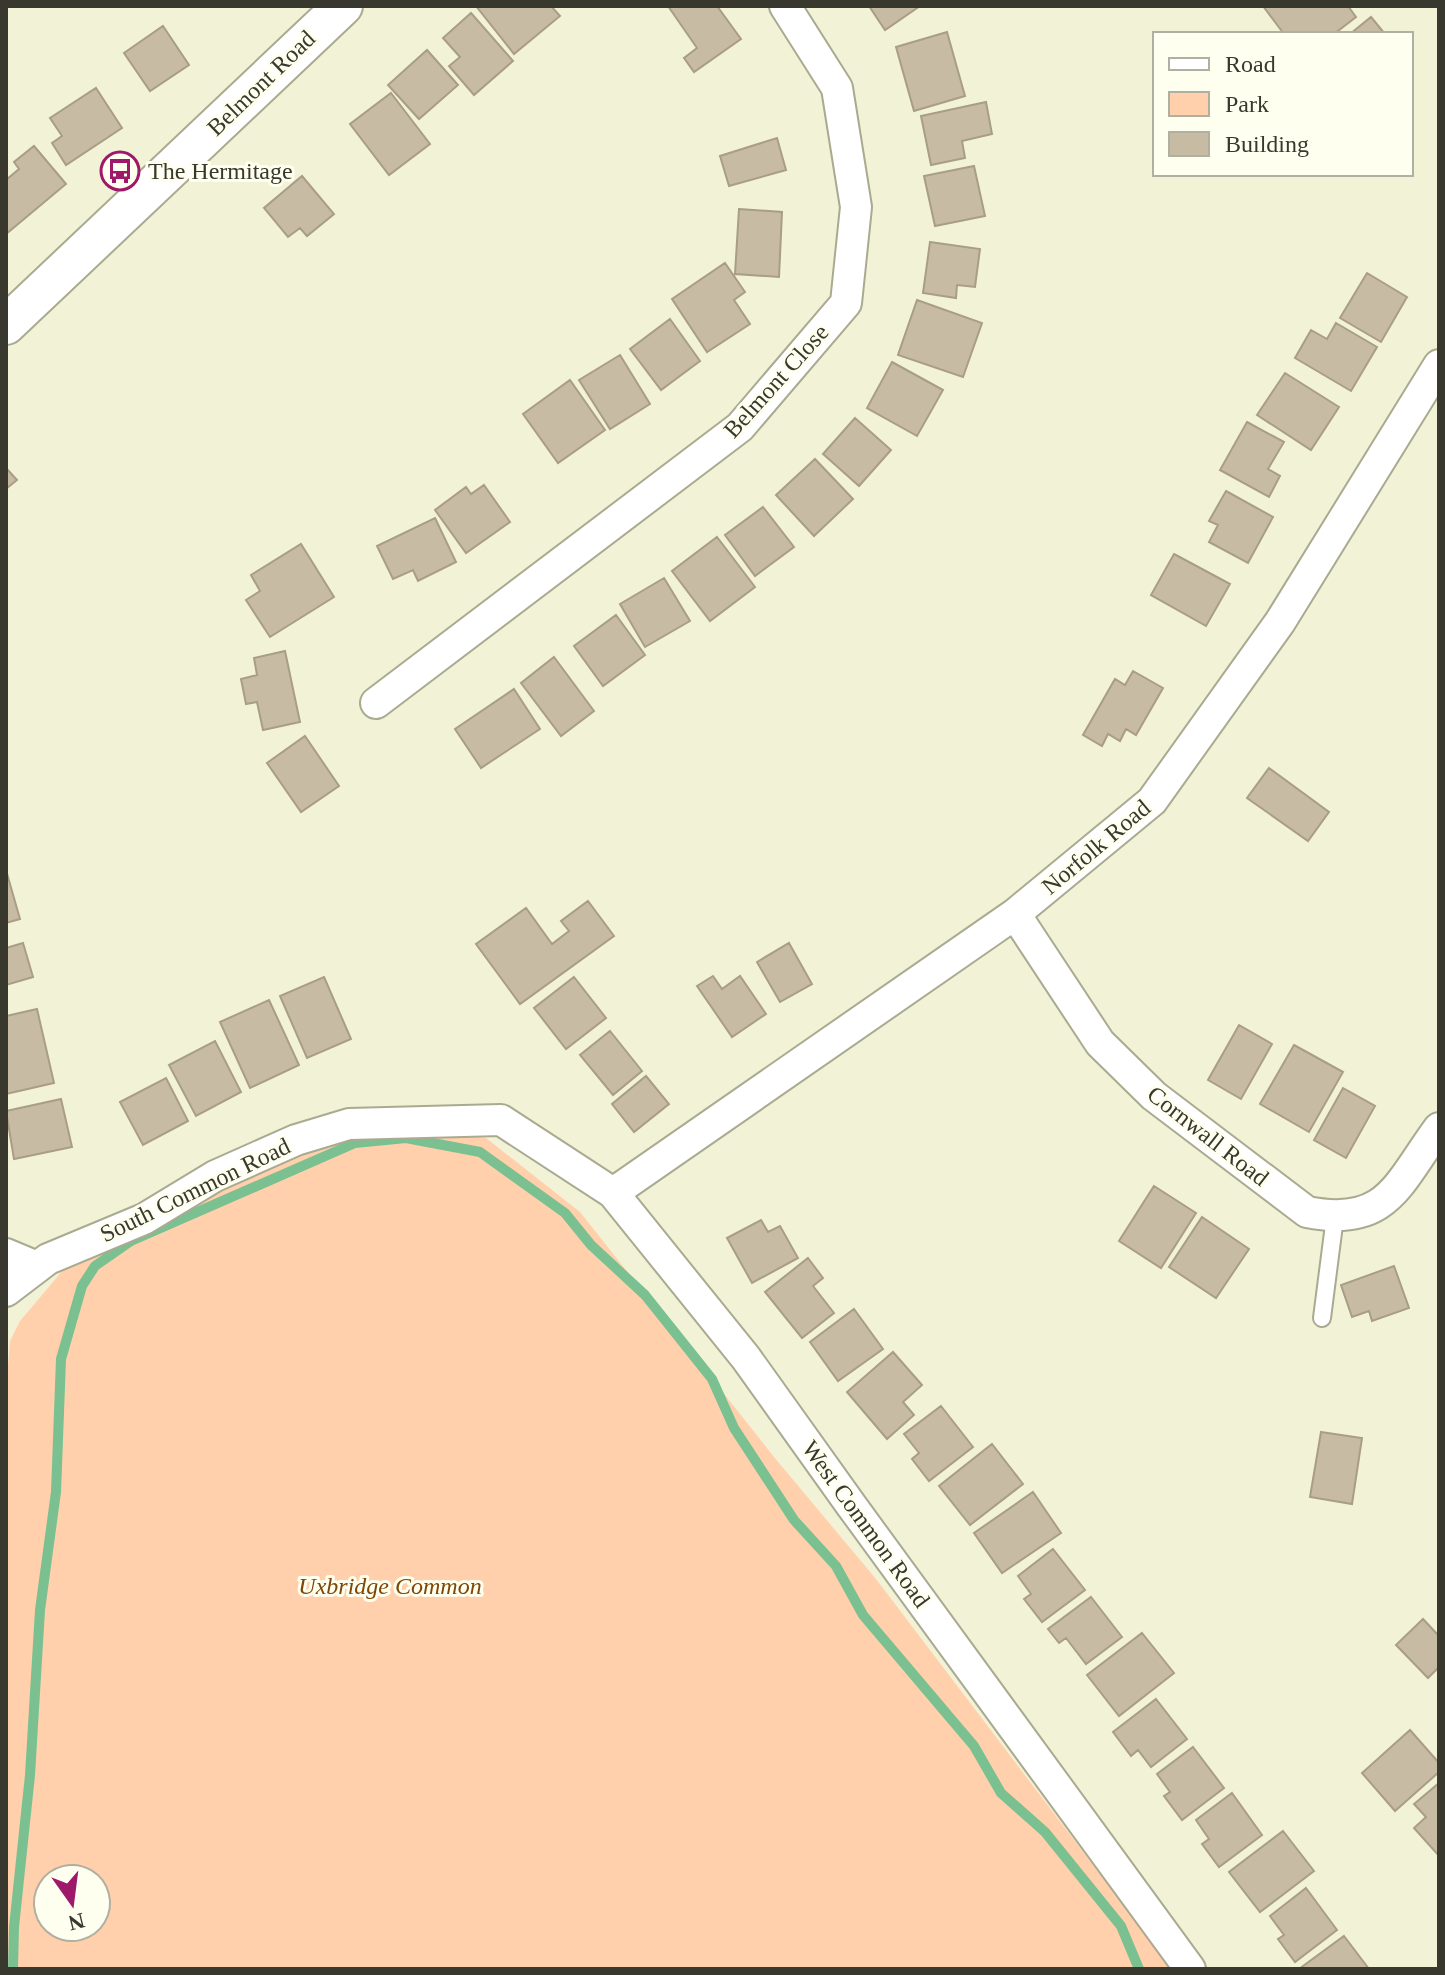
<svg xmlns="http://www.w3.org/2000/svg" width="1445" height="1975" viewBox="0 0 1445 1975" font-family="'Times New Roman',serif">
	<rect width="100%" height="100%" fill="#f2f2d7"/>
	<path fill="#ffd0ab" fill-rule="evenodd" d="M349,1124l137,14 94,74 194,245 102,122 296,390h-1166l2,-603 2,-25 10,-20 38,-45 18,-27zM48,1879h48v48h-48z"/>
	<g fill="none" stroke-linecap="round" stroke-linejoin="round">
		<path stroke="#7ac091" stroke-width="10" d="M13,1969l1,-42 16,-152 10,-165 16,-118 5,-133 21,-73 13,-20 36,-25 224,-98 51,-5 74,14 85,61 26,32 54,50 67,84 22,49 60,92 42,46 27,49 111,131 27,47 44,39 76,94 18,43"/>
	</g>
	<path fill="#c7bba3" stroke="#a99d86" stroke-width="2" d="M476,6h75l9,10 -46,38z
		M668,6h49l24,33 -47,33 -10,-14 13,-10z
		M869,6h51l-35,24z
		M1263,6h85l8,11 -22,17h-50z
		M471,13l42,48 -39,34 -25,-29 11,-9 -17,-19z
		M1371,17l14,17h-35z
		M163,26l26,39 -39,26 -26,-38z
		M947,32l18,64 -51,15 -18,-64z
		M427,50l31,35 -39,34 -31,-34z
		M96,88l26,40 -56,37 -14,-22 10,-7 -12,-18z
		M391,93l39,51 -41,31 -39,-51z
		M986,102l6,32 -30,7 3,17 -34,7 -10,-49z
		M777,138l9,32 -57,16 -9,-30z
		M34,146l32,38 -60,50v-54l13,-11 -5,-7z
		M974,166l11,50 -50,10 -11,-50z
		M302,176l32,38 -27,22 -7,-8 -12,9 -24,-29z
		M739,209l43,3 -3,65 -44,-3z
		M930,242l50,7 -5,38 -18,-2 -1,13 -33,-5z
		M725,263l20,29 -11,8 16,24 -43,28 -35,-53z
		M1367,273l40,24 -26,45 -41,-24z
		M917,300l65,23 -19,54 -65,-22z
		M670,319l30,42 -39,29 -31,-41z
		M1336,323l41,24 -26,44 -56,-33 16,-28 16,9z
		M620,355l30,49 -40,25 -31,-49z
		M892,362l51,28 -26,46 -50,-28z
		M1285,373l54,34 -28,43 -54,-35z
		M570,380l35,50 -47,33 -35,-49z
		M855,418l36,32 -32,36 -36,-32z
		M1247,422l37,20 -16,27 12,7 -11,21 -49,-27z
		M815,459l38,40 -39,37 -38,-41z
		M6,468l11,12 -11,9z
		M484,485l26,37 -44,31 -31,-43 31,-23 5,7z
		M1226,491l47,26 -25,46 -39,-21 9,-17 -9,-4z
		M763,507l31,40 -39,29 -30,-41z
		M435,518l21,44 -38,19 -5,-11 -20,9 -16,-33z
		M717,537l38,50 -45,34 -38,-50z
		M301,544l33,53 -64,40 -24,-37 14,-9 -9,-16z
		M1174,554l56,30 -24,42 -55,-31z
		M664,578l26,43 -45,26 -25,-43z
		M616,615l29,40 -42,31 -29,-40z
		M285,651l15,71 -37,8 -6,-28 -11,2 -5,-25 16,-4 -3,-17z
		M554,657l40,54 -33,25 -40,-53z
		M1133,671l30,17 -27,47 -10,-6 -6,12 -12,-7 -6,12 -19,-11 32,-56 10,6z
		M514,689l26,40 -59,39 -26,-39z
		M305,736l34,50 -38,26 -34,-49z
		M1269,768l60,44 -21,29 -61,-43z
		M6,870l14,49 -14,4z
		M588,901l26,35 -94,68 -44,-60 50,-36 26,36 17,-13 -8,-10z
		M23,943l10,34 -27,8v-37z
		M789,943l23,41 -32,18 -23,-40z
		M713,976l9,13 18,-13 26,38 -34,23 -35,-51z
		M324,977l27,62 -44,19 -27,-62z
		M574,977l32,41 -40,31 -32,-41z
		M269,1000l30,65 -49,23 -30,-66z
		M37,1009l17,74 -48,11v-78z
		M1239,1025l33,19 -31,55 -33,-19z
		M610,1031l32,40 -29,24 -33,-40z
		M215,1041l26,51 -45,24 -27,-51z
		M1294,1045l49,27 -34,60 -49,-28z
		M646,1076l23,28 -35,28 -22,-28z
		M166,1078l22,43 -45,24 -23,-43z
		M1343,1088l32,18 -29,52 -32,-18z
		M61,1099l11,48 -58,12 -8,-48z
		M1154,1186l42,27 -35,55 -42,-27z
		M1202,1217l47,32 -33,49 -47,-31z
		M761,1220l7,12 12,-6 18,32 -46,25 -25,-45z
		M808,1258l15,20 -10,8 21,27 -32,25 -37,-46z
		M1394,1266l15,42 -37,13 -3,-10 -17,6 -11,-32z
		M854,1309l29,40 -45,32 -28,-39z
		M893,1352l29,33 -19,17 11,13 -27,24 -40,-47z
		M941,1406l32,41 -44,34 -17,-22 7,-6 -15,-19z
		M1321,1432l41,6 -10,66 -42,-7z
		M992,1444l31,40 -53,41 -31,-39z
		M1033,1492l28,41 -59,40 -28,-40z
		M1053,1549l32,41 -43,32 -18,-23 7,-5 -13,-18z
		M1091,1597l31,40 -36,27 -20,-26 -7,5 -11,-14z
		M1423,1619l16,17v31l-11,11 -32,-33z
		M1142,1633l32,40 -55,43 -32,-41z
		M1156,1699l31,40 -36,28 -13,-17 -7,6 -18,-24z
		M1410,1730l29,33v9l-44,39 -33,-38z
		M1193,1747l31,41 -42,32 -18,-24 6,-4 -13,-18z
		M1439,1783v73l-25,-28 12,-11 -12,-13z
		M1232,1793l30,42 -43,32 -17,-23 7,-5 -13,-19z
		M1283,1831l31,40 -54,41 -31,-40z
		M1306,1888l31,42 -42,32 -17,-23 6,-4 -14,-19z
		M1344,1936l25,33h-70z"/>
	<g fill="none" stroke-linecap="round" stroke-linejoin="round">
		<g stroke="#aaaa91" stroke-width="20">
			<path id="service" d="M1322,1318l13,-101"/>
		</g>
		<g stroke="#aaaa91" stroke-width="34">
			<path id="minor" d="M376,703l364,-276 106,-124 10,-96 -19,-119 -52,-82
				M1015,914l85,129 54,53 153,116c81,16 91,-29 132,-84
				M613,1193l402,-279 137,-113 128,-179 159,-257
				M6,1254l31,13
				M6,1291l42,-32 96,-40 71,-43 81,-36 53,-16 152,-4 112,73 133,165 105,147 339,464"/>
		</g>
		<g stroke="#aaaa91" stroke-width="42">
			<path id="tertiary" d="M6,325l337,-319"/>
		</g>
		<use href="#service" stroke="#fff" stroke-width="16"/>
		<use href="#minor" stroke="#fff" stroke-width="30"/>
		<use href="#tertiary" stroke="#fff" stroke-width="38"/>
	</g>
	<defs>
		<g id="bus-ring" transform="scale(2)"><circle r="9.5" fill="#ffffef" stroke="#9e1969" stroke-width="1.5"/><path d="M-5-6H5V4H4V6H2V4H-2V6H-4V4H-5ZM-3.5-4V0h7V-4ZM-3.5 1.2v1.5H-2V1.2ZM2 1.2v1.5H3.5V1.2Z" fill="#9e1969"/></g>
	</defs>
	<g fill-rule="evenodd">
		<use href="#bus-ring" x="120" y="171"/>
	</g>
	<g text-anchor="middle" stroke-width="6" stroke-linejoin="round" paint-order="stroke">
		<g font-size="24" fill="#38382e" stroke="#ffffef">
			<text transform="translate(261 83) rotate(-44)" y="8">Belmont Road</text>
			<text transform="translate(776 381) rotate(-48)" y="8">Belmont Close</text>
			<text transform="translate(1096 847) rotate(-40)" y="8">Norfolk Road</text>
			<text transform="translate(1208 1136) rotate(38)" y="8">Cornwall Road</text>
			<text transform="translate(195 1190) rotate(-26)" y="8">South Common Road</text>
			<text transform="translate(866 1524) rotate(54)" y="8">West Common Road</text>
		</g>
		<g font-size="24" fill="#38382e" stroke="#ffffef" text-anchor="start">
			<text x="148" y="179">The Hermitage</text>
		</g>
		<g font-size="24" font-style="italic" fill="#7e4608" stroke="#ffffef">
			<text x="390" y="1594">Uxbridge Common</text>
		</g>
	</g>
	<rect width="1445" height="1975" fill="none" stroke="#38382e" stroke-width="16"/>
	<rect x="1153" y="32" width="260" height="144" fill="#ffffef" stroke="#afafa2" stroke-width="2"/>
	<rect x="1169" y="58" width="40" height="12" fill="#ffffff" stroke="#afafa2" stroke-width="2"/>
	<text x="1225" y="72" font-size="24" fill="#38382e">Road</text>
	<rect x="1169" y="92" width="40" height="24" fill="#ffd0ab" stroke="#afafa2" stroke-width="2"/>
	<text x="1225" y="112" font-size="24" fill="#38382e">Park</text>
	<rect x="1169" y="132" width="40" height="24" fill="#c7bba3" stroke="#afafa2" stroke-width="2"/>
	<text x="1225" y="152" font-size="24" fill="#38382e">Building</text>
	<g transform="translate(72 1903) rotate(166)"><circle r="38" fill="#ffffef" stroke="#afafa2" stroke-width="2"/>
	<path d="M0-6L14 30L0 20L-14 30Z" fill="#9e1969"/>
	<text y="-12" font-size="22" font-weight="bold" text-anchor="middle" fill="#38382e">N</text>
	</g>
</svg>
